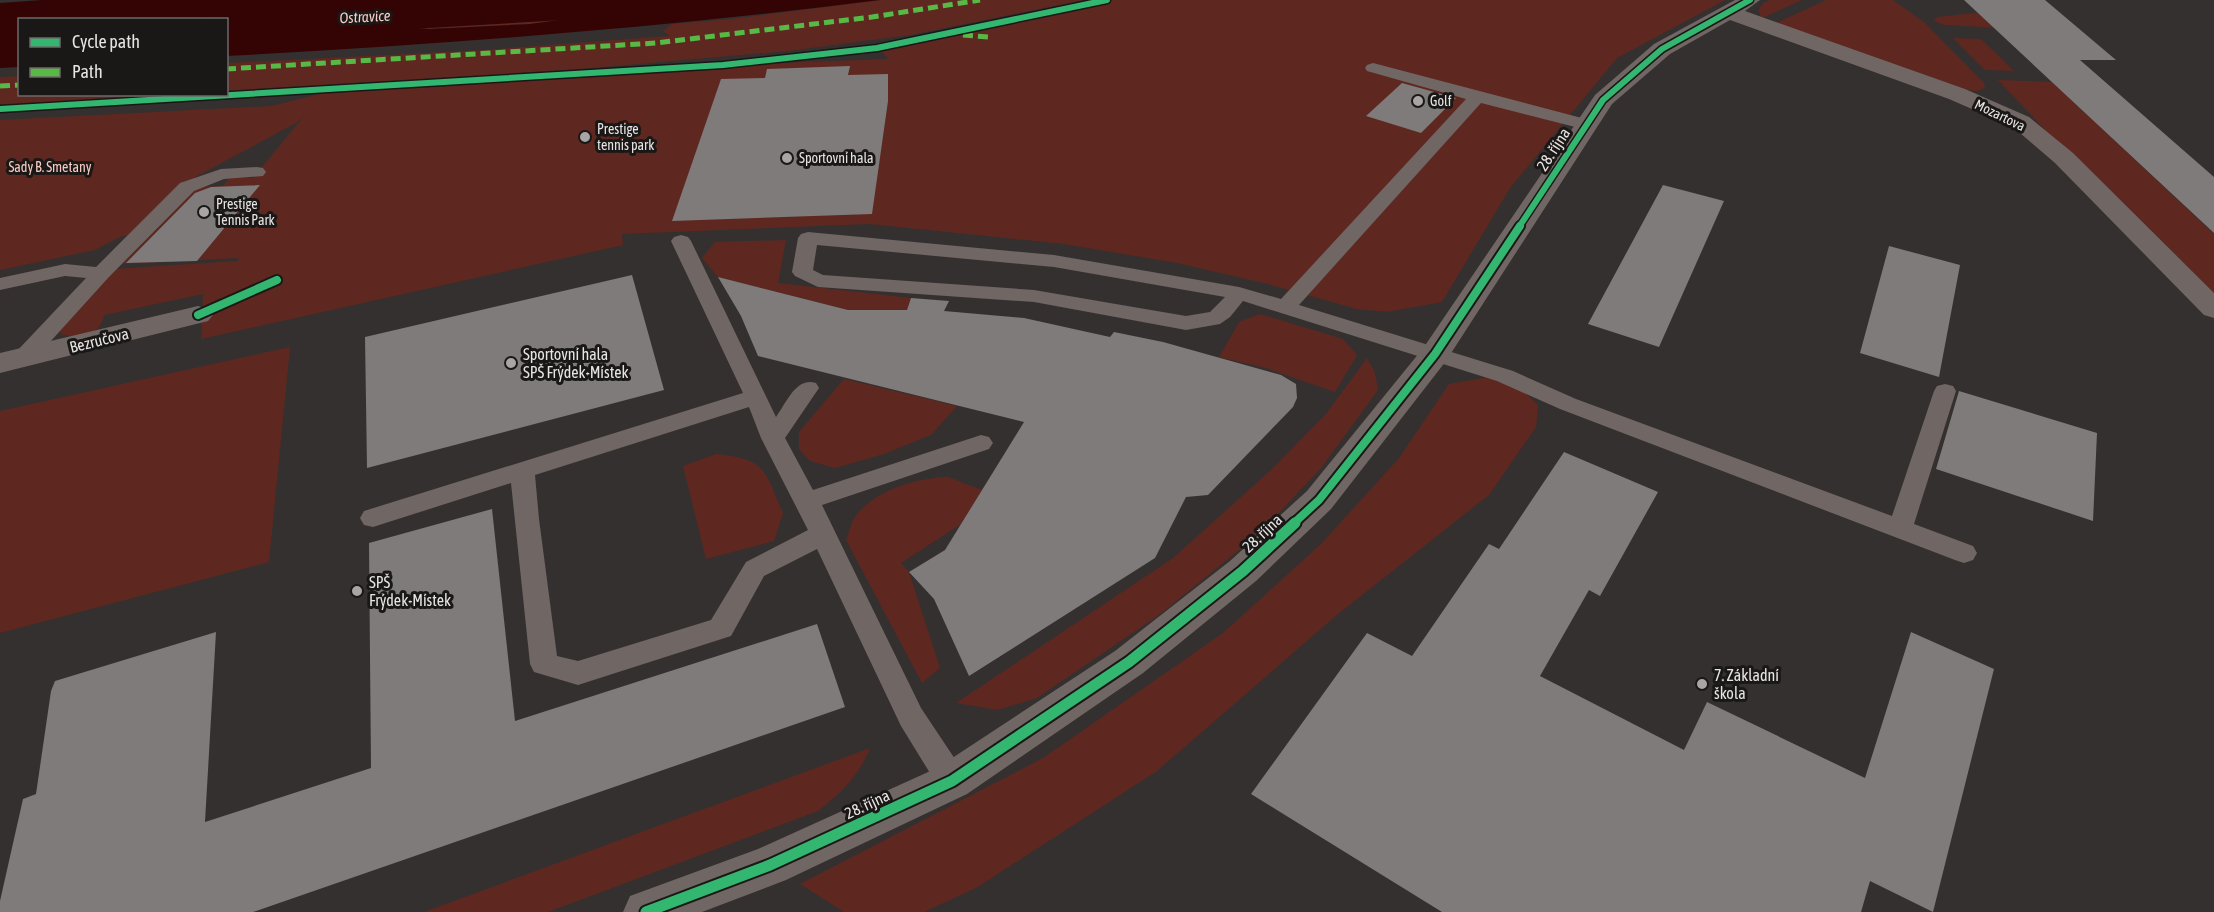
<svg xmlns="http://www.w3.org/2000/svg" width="2214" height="912" viewBox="0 0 2214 912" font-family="'Asap Condensed',sans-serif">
	<rect width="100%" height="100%" fill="#34302f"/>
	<path fill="#5e2821" d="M880,0h204l-174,35 -122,16 -266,23 -295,19v-30l256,-13 172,-13 15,-1 -7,-5 9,-7 60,-5z
		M1107,0h618l-108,58 -107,130 -68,114 -55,10 -30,-3 -93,-26 -87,-20 -113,-19 -195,-20 -247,10 1,11 -422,94 2,-45 -99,21c-1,4 -3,10 -6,13 -8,8 -27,10 -37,6l-2,-5 54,-60 124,-8 2,-3 -116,6 67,-77 33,-1 6,-8h24l51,-62 -8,7 -99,53 -65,59 -10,1 -27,14 -95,20v-150l272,-14 51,-13 50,-4 378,-25 138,-5 -12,-11z
		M1770,0h32l-40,18 -4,-7 5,-8z
		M1826,0h67l32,23 59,60 1,5 -8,3 -9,-1 -194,-66z
		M527,4l23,1 22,5 1,4 -14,6 -29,4 -101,5 -67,-5 -43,5 -17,-2 -6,-4c40,-17 88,0 130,-3 33,-2 68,-11 101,-16z
		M1984,12l17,16 -57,-3 -10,-4 3,-4z
		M1953,38l28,1 33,32 -29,-1z
		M19,76l1,18 181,1 -201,12v-30z
		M1998,80l54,2 162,152v63l-145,-142z
		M786,240l-8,43 133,15 -4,12h-59l-130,-33 -16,-19 13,-16z
		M1260,314l83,25 14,16 -22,37 -69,-24 -47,-11 20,-35z
		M290,347l-21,215 -269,71v-222z
		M1367,358l8,15 3,17 -57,78 -61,65 -101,82 -122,83 -39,12 -42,-7 217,-145 99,-89 54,-55z
		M1489,377l31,11 18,17 -2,22 -47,68 -151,119 -181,157 -181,117 -52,24h-80l-44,-28 243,-126 180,-125 99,-90 77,-85 50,-74z
		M844,379l113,27 -26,29 -47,19 -49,14 -25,-7 -11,-12v-17z
		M716,454c51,5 48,16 67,59l-9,28 -68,18 -23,-93z
		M948,477l34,13 -21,34 -60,39 8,9 31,96 -18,15 -76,-143c3,-8 6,-20 11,-26 21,-25 60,-36 91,-37z
		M870,748c-11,28 -28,44 -52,63l-270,101h-124z"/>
	<path fill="#340404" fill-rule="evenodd" d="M42,0h838c-217,28 -435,44 -653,56l-1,-36h-206l-1,47 -19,1v-65zM527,4l23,1 22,5 1,3 -14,7 -29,4 -101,5 -67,-5 -43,5 -17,-2 -5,-4c33,-17 91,0 129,-3 33,-2 68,-11 101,-16z"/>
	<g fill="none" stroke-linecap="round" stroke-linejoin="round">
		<path fill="#340404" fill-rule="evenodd" d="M395,0h277l-7,10 -17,5 -422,25v-20h-22l4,-6 18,-4z"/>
	</g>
	<path fill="#7e7b7a" d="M1964,0h81l71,60h-36l134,117v56z
		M850,66l-2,9 40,-1v27l-16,113 -200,7 49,-142 44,-1 2,-9z
		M1402,83l54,15 -35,35 -55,-17z
		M260,185l-63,76 -71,2 69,-70 16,-6z
		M1663,185l61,16 -65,146 -71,-23z
		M1889,246l71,19 -21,112 -79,-24z
		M632,275l32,115 -297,78 -2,-131z
		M718,277l130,33h59l4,-12 38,3 -5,10 80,7 86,19 4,-5 49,10 118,33 15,9 1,14 -4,9 -85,88 -22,2 -31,61 -186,118 -35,-77 -25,-27 36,-22 79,-128 -266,-66 -17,-40z
		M1959,391l138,42 -4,88 -157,-52z
		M1564,452l94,40 -58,104 -11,-6 -49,86 144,74 23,-48 158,76 46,-146 83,37 -61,243 -63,-31 -9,31h-419l-191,-118 116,-161 45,23 77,-112 10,5z
		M492,509l23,212 302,-97 28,83 -592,205h-253v-11l23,-102 13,-5 15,-103 4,-10 161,-49 -11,190 166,-54 -2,-225z"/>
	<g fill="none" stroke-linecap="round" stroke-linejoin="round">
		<path fill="#706664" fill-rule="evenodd" d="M1373,63l220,58 3,4 -3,4 -6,1 -106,-27 -182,202 214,66 63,28 316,117 42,-125 3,-5 8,-2 8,2 3,5 -42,133 59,22 4,7 -4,7 -9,3 -9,-3 -395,-151 -63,-28 -254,-80 -13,16 -10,7 -34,6 -152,-28 -216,-15 -23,-11 -3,-4 6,-34 3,-4 7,-2 246,23 185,32 42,12 185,-200 -99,-28 -2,-3 2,-3zM817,245l237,22 171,30 -15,15 -24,4 -152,-26 -211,-15 -10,-5z
			M257,167l6,1 3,4 -3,4 -39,3 -30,12 -86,87 -77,85 -8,2 -8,-2 -3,-5 3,-5 71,-75 -21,-2 -65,14v-12l65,-14 31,3 84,-84 41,-14z
			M681,235l7,2 3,4 85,176c11,-15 20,-40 40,-34l3,5 -34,50 28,52 168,-55 8,2 4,6 -4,6 -167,56 99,203 42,63 4,10 -4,10 -11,4 -11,-4 -40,-65 -84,-177 -53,27 -33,60 -153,49 -44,-13 -4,-8 -19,-181 -138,44 -9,-2 -4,-7 4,-7 379,-118 -72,-152 3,-4zM749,407l12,31 47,92 -62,32 -35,58 -133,41 -21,-5 -18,-137 -4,-44z"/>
		<path fill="#706664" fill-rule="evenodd" d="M1735,0h25l-15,11 220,78 64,28 44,36 141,140v25l-10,-3 -149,-152 -42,-36 -64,-28 -219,-79 -60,34 -58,50 -166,257 -115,148 -75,72 -113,92 -176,121 -181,86 -84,32h-79l7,-16 128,-47 179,-81 178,-117 115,-90 77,-70 117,-144 171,-252 59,-51z
			M198,306l10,3 5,6 -5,6 -208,52v-20z"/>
		<path stroke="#58b947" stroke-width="5" stroke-dasharray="10 5" stroke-linecap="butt" d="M963,35l25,2
			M226,69l430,-26 216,-26 108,-17
			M0,86l20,-1"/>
		<g stroke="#1a1817" stroke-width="9">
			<path id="cycleway-far2" d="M0,109l723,-44 154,-17 230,-48
				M1519,227l84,-127 59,-51 88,-49"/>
		</g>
		<g stroke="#1a1817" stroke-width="12">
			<path id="cycleway-far1" d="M198,315l79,-35
				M1293,524l26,-24 116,-146 85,-128"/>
		</g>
		<g stroke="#1a1817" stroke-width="15">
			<path id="cycleway" d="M646,912l124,-47 182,-84 177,-119 114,-91 52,-48"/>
		</g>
		<use href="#cycleway-far2" stroke="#33b770" stroke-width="6"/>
		<use href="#cycleway-far1" stroke="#33b770" stroke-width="8"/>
		<use href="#cycleway" stroke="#33b770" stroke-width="11"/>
	</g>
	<g fill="#a9a5a4" stroke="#1a1817" stroke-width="2">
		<circle cx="1418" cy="101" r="6"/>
		<circle cx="585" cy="137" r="6"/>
		<circle cx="787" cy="158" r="6"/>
		<circle cx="204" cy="212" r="6"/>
		<circle cx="511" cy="363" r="6"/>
		<circle cx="357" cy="591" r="6"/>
		<circle cx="1702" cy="684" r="6"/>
	</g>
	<g text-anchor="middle" stroke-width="6" stroke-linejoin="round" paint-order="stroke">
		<g font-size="14" fill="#e8e4e3" stroke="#1a1817" text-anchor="start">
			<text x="1430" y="106">Golf</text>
			<text x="597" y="134">Prestige<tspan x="597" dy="16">tennis park</tspan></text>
			<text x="799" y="163">Sportovní hala</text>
			<text x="216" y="209">Prestige<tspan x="216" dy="16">Tennis Park</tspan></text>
		</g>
		<g font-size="14" fill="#e8e4e3" stroke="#1a1817">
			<text transform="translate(2000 115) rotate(26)" y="5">Mozartova</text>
		</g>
		<g font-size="14" fill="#f8cac2" stroke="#1a1817">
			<text x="50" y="172">Sady B. Smetany</text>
		</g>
		<g font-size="15" font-style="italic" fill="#faccc3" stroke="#1a1817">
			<text transform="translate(365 17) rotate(-3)" y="5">Ostravice</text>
		</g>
		<g font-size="16" fill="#e8e4e3" stroke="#1a1817">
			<text transform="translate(1553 149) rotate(-57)" y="6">28. října</text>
			<text transform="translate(99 340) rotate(-14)" y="6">Bezručova</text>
			<text transform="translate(1262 533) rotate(-43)" y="6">28. října</text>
			<text transform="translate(867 804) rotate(-25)" y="6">28. října</text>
		</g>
		<g font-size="16" fill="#e8e4e3" stroke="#1a1817" text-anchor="start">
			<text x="523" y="360">Sportovní hala<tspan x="523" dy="18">SPŠ Frýdek-Místek</tspan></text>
			<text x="369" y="588">SPŠ<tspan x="369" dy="18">Frýdek-Místek</tspan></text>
			<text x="1714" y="681">7. Základní<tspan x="1714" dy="18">škola</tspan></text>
		</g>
	</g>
	<rect x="18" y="18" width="210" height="78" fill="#1a1817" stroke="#6c6a69" stroke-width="1.5"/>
	<rect x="30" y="38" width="30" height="9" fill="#33b770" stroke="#6c6a69" stroke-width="1.5"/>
	<text x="72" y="48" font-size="18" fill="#e8e4e3">Cycle path</text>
	<rect x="30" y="68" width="30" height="9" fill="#58b947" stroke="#6c6a69" stroke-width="1.5"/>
	<text x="72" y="78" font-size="18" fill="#e8e4e3">Path</text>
</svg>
